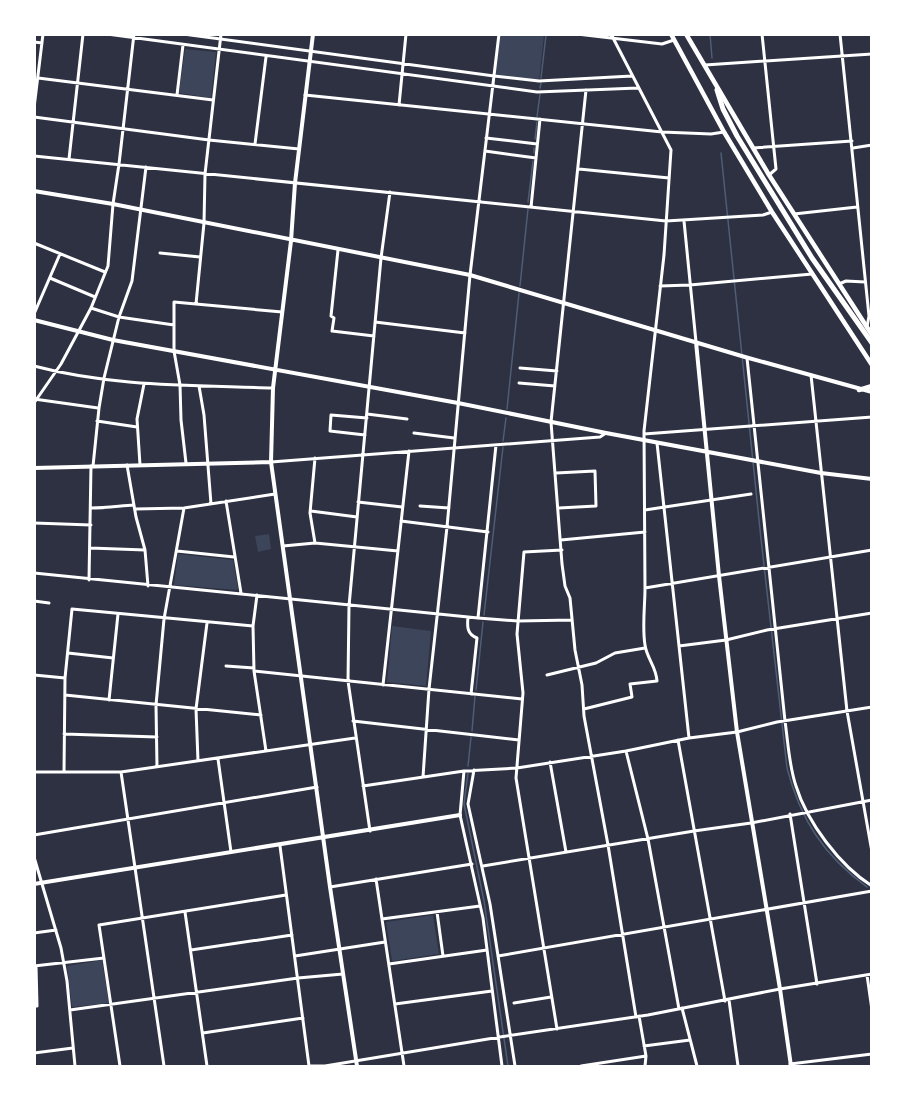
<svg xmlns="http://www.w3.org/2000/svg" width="906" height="1101" viewBox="0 0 906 1101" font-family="'IBM Plex Sans',sans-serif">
	<rect width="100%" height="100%" fill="#2d3142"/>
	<path fill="#3c4559" d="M499,35h45l-5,46 -45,-5z
		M185,49l31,3 -5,46 -32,-5z
		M269,534l2,15 -13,3 -3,-16z
		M178,554l55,6 5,28 -1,2 -63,-5z
		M392,626l39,5 -5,55 -39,-4z
		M433,915l6,39 -47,7 -6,-39z
		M102,960l7,43 -37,4 -5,-41z"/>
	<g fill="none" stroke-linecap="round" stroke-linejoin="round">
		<path stroke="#4f5d75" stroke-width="1.5" d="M710,34l2,24
			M541,78l5,-43
			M540,88l1,-5
			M537,117l3,-23
			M535,139l2,-17
			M534,153v-5
			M721,153l40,386 26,229c13,51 37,88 80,119
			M528,202l5,-41
			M520,286l8,-77
			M507,409l12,-116
			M503,441l3,-23
			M484,615l19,-168
			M476,690l7,-68
			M472,731l3,-35
			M468,766l3,-29
			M468,773l-4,31 20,97 24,165"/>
		<path stroke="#fff" stroke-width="3" d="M107,34l430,58 101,-4
			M183,34l311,42 45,5 93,-5
			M577,34l85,10 12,-4
			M611,34l60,116 -7,105 -20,176 1,157 227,-38
			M762,34l14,135 -7,6
			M840,34l29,282 -2,11
			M34,42l8,1
			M705,65l167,-11
			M38,78l175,22
			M586,90l-35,332 11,142 3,22 5,12 5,52 7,35 2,31 24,129 28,172
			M177,95l6,-50
			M305,95l357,37 49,2 13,-2
			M399,105l7,-71
			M34,108l9,-74
			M34,117l175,23 90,9
			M486,138l51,6
			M255,144l11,-87
			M753,148l99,-7
			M853,148l19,-3
			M485,151l51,7
			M34,156l632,65 97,-6 9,-3
			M69,159l14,-125
			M579,169l90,9
			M531,207l9,-88
			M794,214l63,-7
			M684,221l12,121
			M34,243l71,29
			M338,250l-7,66 3,2 -2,13 42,5
			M160,253l40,4
			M50,278l45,19
			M839,284l7,-3 19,1
			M660,286l30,-1 122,-11
			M196,304l8,-81 1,-49 16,-140
			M91,308l28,9 55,8
			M34,314l26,-60
			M375,322l90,11
			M747,358l38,363c3,21 4,45 11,65 11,36 44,80 76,100
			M34,366c79,21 158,19 239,22
			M520,368l37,3
			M811,375l36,336 25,141
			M519,383l36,3
			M199,386l5,29 7,89
			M34,399l64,9
			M34,403l27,-39 30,-56 17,-42 5,-62 6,-40 15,-130
			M367,414l40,5
			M97,421l40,6
			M414,433l40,5
			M644,434l228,-17
			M365,435l-35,-4 1,-16 36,3
			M657,443l32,295
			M271,462l329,-25 6,-4
			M186,463l-5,-43 -1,-35 -6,-34v-49l108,10
			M127,465l9,52 9,33 3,36
			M140,465l-3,-46 7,-35
			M93,466l6,-58 5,-30 15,-61 13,-36 14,-114
			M556,473l39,-2 1,35 -37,2
			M226,501l15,92
			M358,502l44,5
			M420,506l29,2
			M91,508c15,0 28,-2 43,-3
			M135,509l49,-1 91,-14
			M645,510l106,-16
			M311,511l46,6
			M401,521l87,11
			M34,523l57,2
			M561,540l84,-8
			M315,543l-5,-30 5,-55
			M283,546l32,-3 83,8
			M90,548l55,2
			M177,551l57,6
			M34,573l444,45 18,-173
			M89,580l2,-114
			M257,595l-4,31 1,45 12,80
			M34,601l15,2
			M468,617c-1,10 -1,17 9,21l-6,56
			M478,618l40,3 54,-1
			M679,646l47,-6 41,-10 105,-17
			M68,653l45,5
			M226,666l28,2
			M254,671l268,28
			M34,675l31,3
			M547,675l49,-12 19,-10 30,-5
			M383,685l26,-234
			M65,695l196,20
			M109,700l9,-86
			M584,709l48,-12 -2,-13 27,-3c-1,-15 -10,-22 -12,-36 -3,-18 0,-39 0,-57
			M353,721l166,19
			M64,734l93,3
			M678,740l47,261
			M626,751l22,88 31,170
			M218,759l13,93
			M198,761l-2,-52 11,-86
			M550,762l16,90
			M157,767l-1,-62 8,-86 20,-111
			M474,770l-6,34 22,100 25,162
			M464,771l-4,44 23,103 19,148
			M34,772h87l234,-34
			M64,772l1,-94 7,-69 181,17
			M121,772l43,294
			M423,777l6,-88 18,-162 23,-252 29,-241
			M363,786l101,-15 53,-3 109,-17 63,-13 48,-6 40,-10 95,-15
			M790,814l27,170
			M370,831l-22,-150 1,-75 32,-348 9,-66
			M34,835l283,-48
			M280,846l29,220
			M34,857l27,91 6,33 8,85
			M483,866l211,-35 57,-8 121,-23
			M376,879l28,187
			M330,887l142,-23
			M185,912l22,154
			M437,912l6,44
			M382,919l98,-13
			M34,933l22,-3
			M191,950l101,-15
			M295,956l90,-14
			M498,956l374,-65
			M389,964l98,-14
			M34,966l70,-8
			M867,975l5,35
			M729,1000l9,66
			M514,1003l37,-6
			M395,1004l97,-13
			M34,1006h3l-1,-40
			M682,1008l15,58
			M70,1010l228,-32 45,-4
			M639,1016l7,40 -1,10
			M557,1029l-41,-251 7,-85 -6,-59 7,-82 38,-2
			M203,1033l100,-15
			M644,1046l46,-6
			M34,1053l39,-5
			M790,1064l82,-10
			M120,1066l-21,-141 187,-30
			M309,1066h16l175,-29 148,-22 132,-26 92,-15
			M581,1066l65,-10"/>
		<path stroke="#fff" stroke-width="4" d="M313,34l-18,149 -4,58 -18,147 -2,74 59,425 27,179
			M34,191l79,13 357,71 275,82 127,35
			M34,320l79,20 345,63 148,30 215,40 51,6
			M696,342l23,234 18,156 43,257 11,77
			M34,468l237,-6
			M34,884l426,-69"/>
		<path stroke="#fff" stroke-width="4.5" d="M671,34l53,98 48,80 100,153
			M686,34l83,141 103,160
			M859,390l13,-4"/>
		<path stroke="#fff" stroke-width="5" d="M717,90l6,19 14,27 75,122 60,85"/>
	</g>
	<rect width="906" height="1101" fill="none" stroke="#ffffff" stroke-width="72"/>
</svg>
